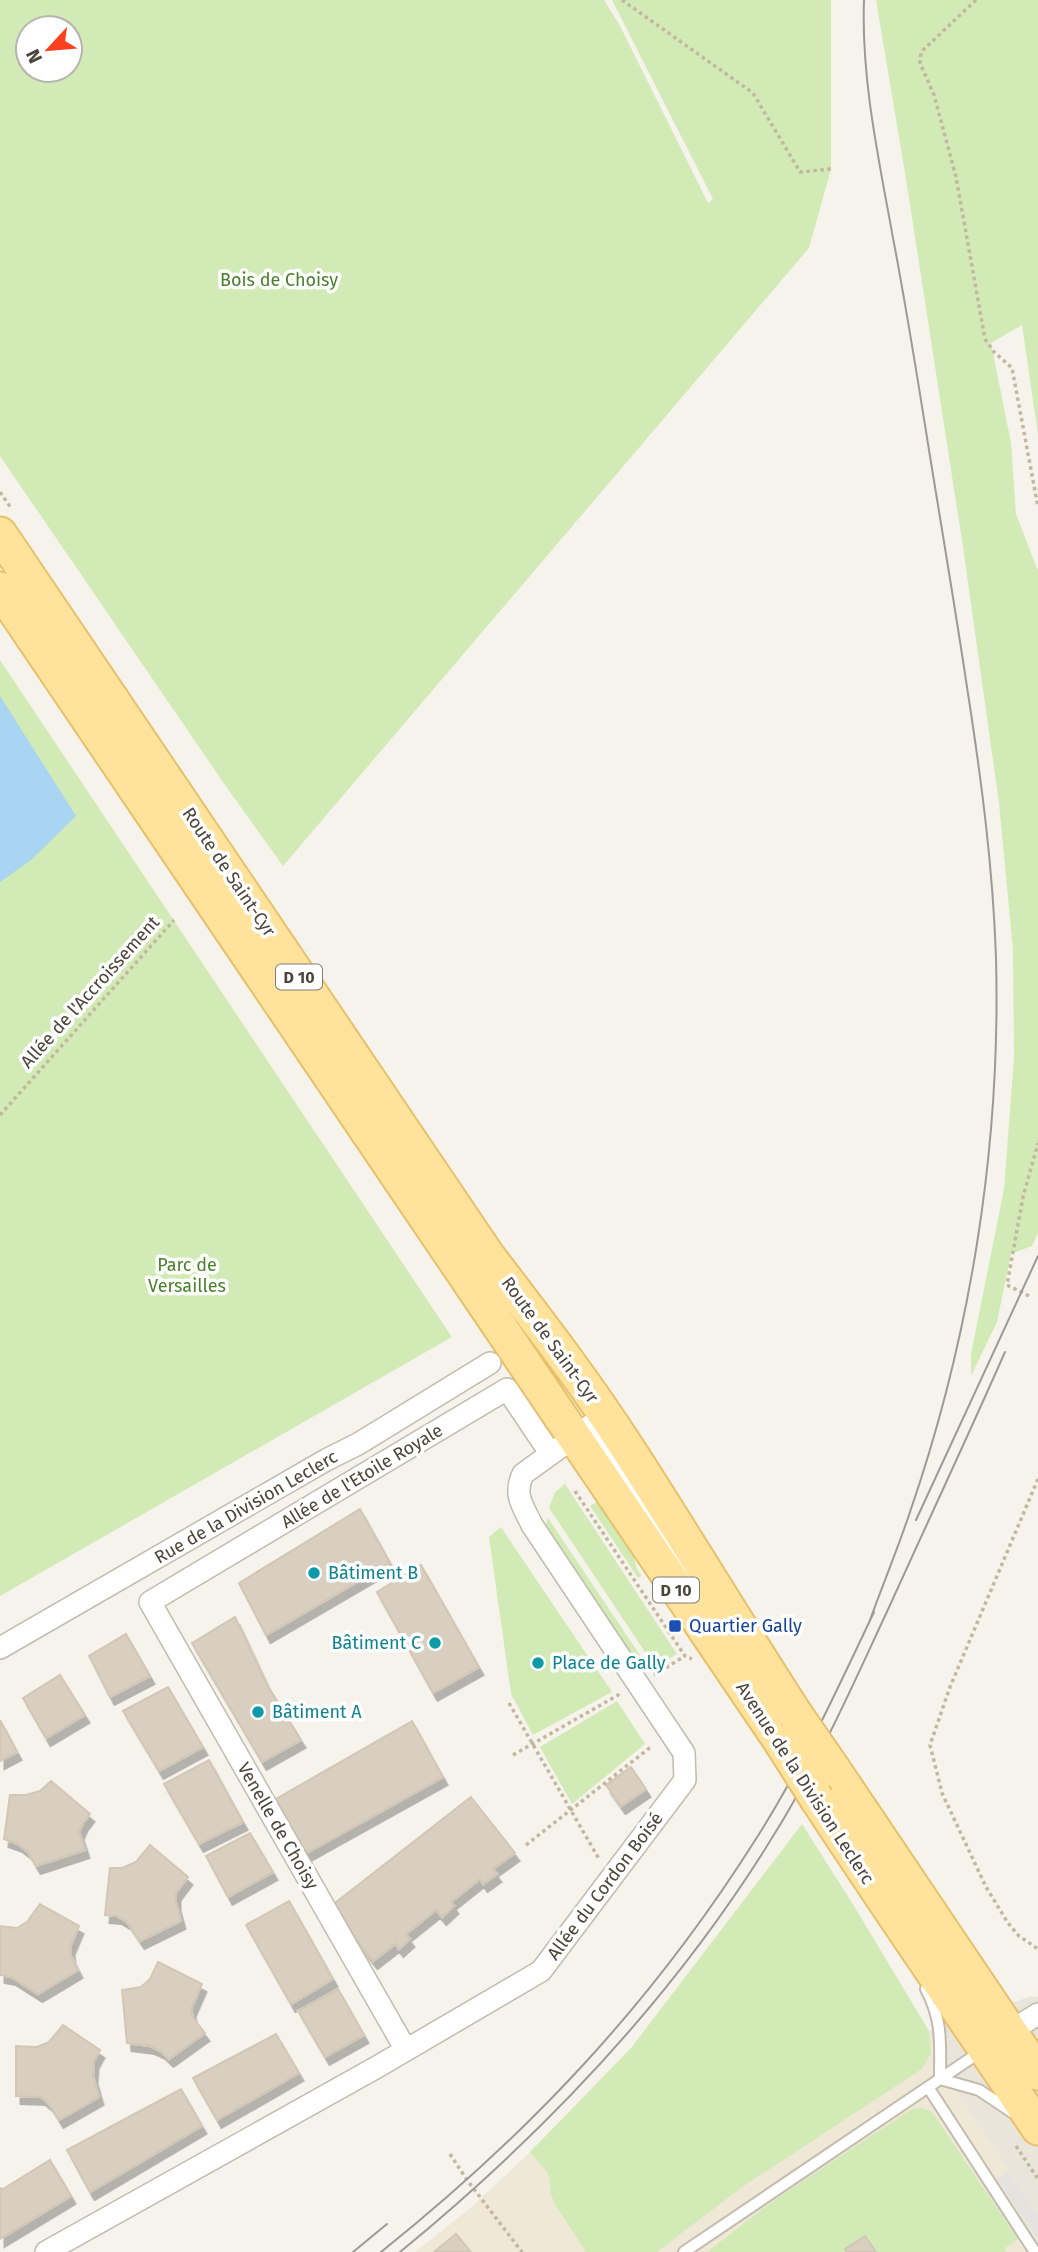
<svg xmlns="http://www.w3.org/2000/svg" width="1038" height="2252" viewBox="0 0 1038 2252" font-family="'Fira Sans',sans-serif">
	<defs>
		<filter id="shadow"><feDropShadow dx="4.5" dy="8" stdDeviation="0" flood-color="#0004"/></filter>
	</defs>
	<rect width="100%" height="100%" fill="#f6f3ec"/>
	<path fill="#eae5da" d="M1032,1996l6,1v218l-74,-111 -35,-73z"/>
	<path fill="#efe8d6" d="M929,2031l35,73 74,111v37h-623l53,-42 75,-70 363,-61 16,-10 9,-15z"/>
	<path fill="#d2eab5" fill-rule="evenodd" d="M0,0h604l15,24 89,179 5,-4 -101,-199h219v169l-22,79 -526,618 -58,-81 -225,-329zM70,28v42h-42v-42z
		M876,0h162v435l-16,-110 -31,18 20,100 5,71 22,57v662l-6,13 -21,8 -14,68 -26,54v-22l33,-165 10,-131 -1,-108 -14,-147 -36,-256 -57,-368z
		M0,660l452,677 -452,259z
		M565,1484l112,170 -22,13 -106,-159 6,-16z
		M600,1500l30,42 7,27 5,7 -4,2 -48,-72z
		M548,1518l102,152 -7,4 -99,-147z
		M501,1527l111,165 -79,43 -22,-41 -22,-157z
		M617,1701l28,43 -73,60 -32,-57z
		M802,1824l52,82 75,125 2,23 -9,15 -180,118 -85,65h-71l-31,-48 -4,-10 -3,-21 -18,-21 101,-104z
		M922,2108l10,4 86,127 -13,9 2,4h-131l-11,-16 -20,13 2,3h-140l70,-54 135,-89z"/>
	<path fill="#e5e3e0" d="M1008,2171l30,44v25l-41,-61z"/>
	<path fill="#a9d4f2" d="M0,696l76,120 -45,44 -31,22z"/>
	<path fill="#d8cfc1" stroke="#d3c7b4" stroke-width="2" filter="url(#shadow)" d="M360,1509l30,54 -124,72 -27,-52z
		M421,1565l58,102 -46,26 -56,-101z
		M235,1617l31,66 35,57 -39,22 -70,-119z
		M126,1634l24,42 -40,21 -21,-41z
		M60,1675l25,40 -39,23 -23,-40z
		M168,1687l35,60 -44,24 -36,-60z
		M0,1720l17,32 -17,9z
		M412,1721l31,56 -138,77 -31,-54z
		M209,1760l34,62 -44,22 -35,-60z
		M631,1767l15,22 -25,17 -15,-21z
		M51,1781l39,33 -7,9 -4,9 6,18 -49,16 -8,-14 -10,-8 -14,-5 6,-44h16l14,-4z
		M471,1797l44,56 -22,16 4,5 -14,10 -3,-5 -29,23 3,4 -12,11 -6,-7 -30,24 4,5 -11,10 -4,-5 -22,17 -43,-54z
		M250,1833l23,39 -45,25 -22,-41z
		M150,1845l38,32 -12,16v10l5,18 -41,20 -13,-19 -10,-6 -12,-1 5,-47h12l14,-6z
		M289,1901l44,78 -42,25 -45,-79z
		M40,1904l39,22 -9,21 1,9 7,14 -40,24 -27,-17 -11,-2v-49l17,2 10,-6z
		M158,1962l44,22 -11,25 2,9 12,15 -36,26 -8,-8 -11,-5 -23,-3 -5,-53 19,-3 9,-8z
		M338,1989l26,46 -39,22 -27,-46z
		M63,2025l37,25 -6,11 -1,15 6,21 -40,23 -10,-16 -8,-7 -25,-1v-50l21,1 12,-5z
		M276,2034l23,39 -82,47 -24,-42z
		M181,2089l21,37 -112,66 -23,-42z
		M50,2160l21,36 -71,43v-51l3,1z
		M456,2234l15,18h-37z
		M865,2236l11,16h-29l-2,-3z"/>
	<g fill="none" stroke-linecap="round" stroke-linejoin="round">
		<g stroke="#c2bbae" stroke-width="14">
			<path id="lane" d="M926,1989c17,32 14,55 14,90l39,11 33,22
				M928,2087l107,165
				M684,2252l299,-202"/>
		</g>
		<g stroke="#c2bbae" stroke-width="24">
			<path id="street" d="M588,1428l90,129 9,10
				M0,1648l326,-188 32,-16 132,-81
				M1001,2037l37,-23
				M406,2050l-256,-448 357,-213 43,64
				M46,2252l331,-185 164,-96 144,-191 -1,-27 -152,-228c-9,-19 -19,-30 -9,-51l82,-59"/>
		</g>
		<g stroke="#e6c16a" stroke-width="37">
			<path id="primary" d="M0,534l488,722c48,63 97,126 140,193 57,88 111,178 168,266
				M0,589l781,1153
				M834,1770l204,303
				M817,1799c72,111 148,219 221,329"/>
		</g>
		<path stroke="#c4b79f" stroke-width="3.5" stroke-dasharray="3.5 3.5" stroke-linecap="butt" d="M622,0l131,93 47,79 31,-3
			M976,0l-55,52 -1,11 14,32 22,82 29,162 9,13 18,16 26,139
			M0,492l11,16
			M0,1115l174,-195
			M1029,1296l-22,-11 16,-88 15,-54
			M1038,1479l-88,208 -20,58 12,48 44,94 22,36 11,13 19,13
			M575,1491l110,165 7,3
			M654,1675l31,-19
			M509,1703l90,156
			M513,1755l107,-61
			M526,1845l126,-99
			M1016,2146l22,33
			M450,2154l17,26 55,72"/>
		<use href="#lane" stroke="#fff" stroke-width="10"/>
		<use href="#street" stroke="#fff" stroke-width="21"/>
		<use href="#primary" stroke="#ffe39c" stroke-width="33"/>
		<path stroke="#9a9a9a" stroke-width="2" d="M864,0c-3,79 15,160 29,238 12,62 22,125 32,187 14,88 29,175 42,262 14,90 26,180 29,271 5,187 -25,377 -86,554 -12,36 -27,72 -40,108
			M916,1520l122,-264
			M353,2252l34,-28
			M381,2252c149,-119 271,-249 373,-410 47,-73 83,-152 120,-230
			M400,2252c160,-131 301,-284 402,-465 33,-60 60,-122 89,-184 38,-84 77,-167 114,-251"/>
		<g stroke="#e6c16a" stroke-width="37" stroke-linecap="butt">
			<path id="primary-bridge" d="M796,1715l38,55
				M781,1742l36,57"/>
		</g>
		<use href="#primary-bridge" stroke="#ffe39c" stroke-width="33"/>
	</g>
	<g fill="#0f9aa8" stroke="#fff" stroke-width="2.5">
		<circle cx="314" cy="1573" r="7"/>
		<circle cx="435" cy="1643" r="7"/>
		<circle cx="538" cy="1663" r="7"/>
		<circle cx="258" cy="1712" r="7"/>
	</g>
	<rect fill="#1a4fb4" stroke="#fff" stroke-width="2.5" x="668" y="1619" width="14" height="14" rx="3.5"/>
	<g text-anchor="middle" stroke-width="7" stroke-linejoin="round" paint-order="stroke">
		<g fill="#fff" stroke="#817c74" stroke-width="2">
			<rect x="276" y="964.5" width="46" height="25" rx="5"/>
			<rect x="653" y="1577.5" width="46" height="25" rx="5"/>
		</g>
		<g font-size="16" font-weight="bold" fill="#4b4439">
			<text x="299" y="983">D 10</text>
			<text x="676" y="1596">D 10</text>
		</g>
		<g font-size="18" fill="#4a7f2a" stroke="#fff">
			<text x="279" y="286">Bois de Choisy</text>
			<text x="187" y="1271">Parc de<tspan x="187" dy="21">Versailles</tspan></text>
		</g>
		<g font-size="18" fill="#4b4439" stroke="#fff">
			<text transform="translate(229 872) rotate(56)" y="6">Route de Saint-Cyr</text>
			<text transform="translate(90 992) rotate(-48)" y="6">Allée de l'Accroissement</text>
			<text transform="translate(550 1340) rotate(54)" y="6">Route de Saint-Cyr</text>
			<text transform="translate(362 1476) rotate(-31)" y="6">Allée de l'Etoile Royale</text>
			<text transform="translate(246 1507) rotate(-30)" y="6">Rue de la Division Leclerc</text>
			<text transform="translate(805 1783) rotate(57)" y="6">Avenue de la Division Leclerc</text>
			<text transform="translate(278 1826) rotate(60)" y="6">Venelle de Choisy</text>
			<text transform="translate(605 1886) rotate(-53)" y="6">Allée du Cordon Boisé</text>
		</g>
		<g font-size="18" fill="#0d838f" stroke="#fff" text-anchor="start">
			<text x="328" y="1579">Bâtiment B</text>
			<text x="421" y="1649" text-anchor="end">Bâtiment C</text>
			<text x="552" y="1669">Place de Gally</text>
			<text x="272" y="1718">Bâtiment A</text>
		</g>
		<g font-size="18" fill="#164399" stroke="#fff" text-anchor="start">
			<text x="689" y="1632">Quartier Gally</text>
		</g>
	</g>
	<g transform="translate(49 49) rotate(244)"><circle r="33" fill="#ffffff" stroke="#b7b4b0" stroke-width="2"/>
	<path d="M0-5L12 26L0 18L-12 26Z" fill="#fc3f1d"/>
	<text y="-10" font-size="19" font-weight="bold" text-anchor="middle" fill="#4b4439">N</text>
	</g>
</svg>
